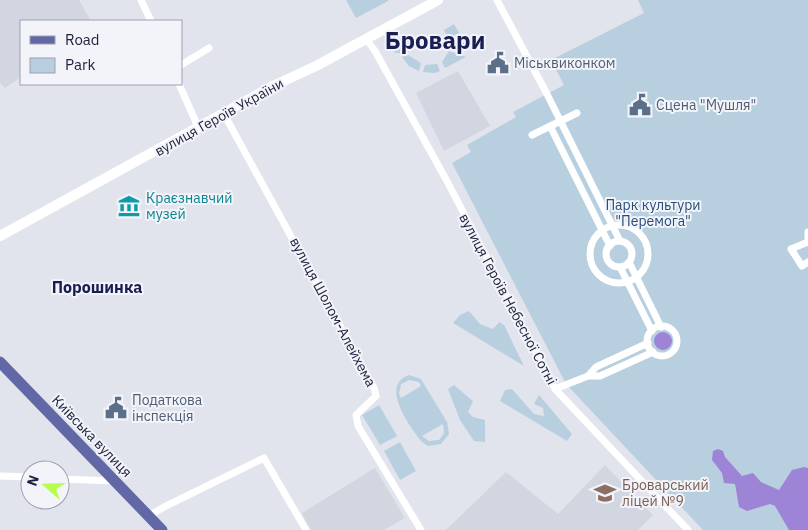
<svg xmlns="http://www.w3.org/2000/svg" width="808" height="530" viewBox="0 0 808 530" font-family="'IBM Plex Sans',sans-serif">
	<rect width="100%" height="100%" fill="#e1e4ed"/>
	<path fill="#d2d6e1" d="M0,0h79l12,21h-70v56l-16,11 -5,-5z
		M458,71l32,55 -46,25 -28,-58z
		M605,465l48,50 -15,15h-192l60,-58 52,42z
		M375,468l30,50 -21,12h-73l-9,-17z"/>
	<path fill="#b8cfe0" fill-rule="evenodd" d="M346,0h42v1l-32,17z
		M638,0h170v530h-105l-137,-146 -114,-221 19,-11 -4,-7 49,-28 -3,-5 51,-27 -13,-25 93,-47z
		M454,24l5,9 -11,5 -4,-8z
		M403,38l7,4 -3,11h-11l-5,-3v-5z
		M449,51l17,6 -21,11 -3,-6z
		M408,55l13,8 -2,8 -10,-5 -7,-9z
		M437,64l3,7 -5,2 -12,-1 2,-7z
		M469,311l11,13 13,5 6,-7 5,3 20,41 -71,-43 7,-8z
		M409,375l12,4 26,43 2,12 -8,10 -13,2 -6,-4c-12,-15 -43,-57 -13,-67zM409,380l10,2 2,4 -20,12 -2,-4 2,-10zM443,424l1,9 -5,7 -10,1 -7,-5z
		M454,385l19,16 -5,11 5,5 12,3v22l-11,-1 -14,-21 -12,-31z
		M512,389l22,25 10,2 -1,-8 -9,-4 5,-9 33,39 -5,7 -67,-40 5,-11z
		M379,405l18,31 -17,9 -18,-30z
		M400,442l16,29 -16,9 -16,-29z"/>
	<path fill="#9e84d7" d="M460,36l4,8 -9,5 -5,-2v-6z
		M654 341a9 9 0 1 1 18 0a9 9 0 1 1-18 0Z
		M718,449l5,2 2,6 17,19 11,-3 8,9 18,8 13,-20 12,-3 4,1v62h-19l-14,-24 -5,-2 -23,7 -8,-4 -4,-23 -11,-1 -2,-10 -10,-13 1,-9z"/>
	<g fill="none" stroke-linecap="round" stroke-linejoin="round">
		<path stroke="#fff" stroke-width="7" d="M141,0l10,21
			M497,0l50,94 73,147
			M366,39l9,12 73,132 107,206 133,141
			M181,65l28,-17
			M179,84l20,45
			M224,114l150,274 2,8 -20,19 2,11 63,104
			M550,126l60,120
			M532,135l45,-22
			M590 254a29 29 0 1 1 58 0a29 29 0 1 1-58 0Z
			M808,232v6
			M606 254a13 13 0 1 1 26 0a13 13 0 1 1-26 0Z
			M808,242l-17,7 11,17 6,-4
			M629,262l32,65
			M620,267l32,64
			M647 341a15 15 0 1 1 30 0a15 15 0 1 1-30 0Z
			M588,376l8,-9 52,-24
			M555,389l33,-13h12l53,-24
			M0,476l30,1
			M60,479l55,2
			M149,516l15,-9 100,-49 42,72"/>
		<path stroke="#fff" stroke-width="10" d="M0,236l273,-150 43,-20 122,-66"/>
		<path stroke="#6268a6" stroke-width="11" d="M0,362l162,168"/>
	</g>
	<defs>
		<g id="civic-bare" transform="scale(1.725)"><path d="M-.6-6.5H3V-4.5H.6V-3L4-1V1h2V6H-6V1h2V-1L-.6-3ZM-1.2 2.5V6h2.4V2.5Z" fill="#5c6f8a" stroke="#f2f4f9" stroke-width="2.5" paint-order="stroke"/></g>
		<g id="museum-bare" transform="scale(1.725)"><path d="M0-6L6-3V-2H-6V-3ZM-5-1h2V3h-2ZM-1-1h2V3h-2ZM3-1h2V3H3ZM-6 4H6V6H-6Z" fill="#0f9aa8" stroke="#f2f4f9" stroke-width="2.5" paint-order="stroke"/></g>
		<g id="school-bare" transform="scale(1.725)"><path d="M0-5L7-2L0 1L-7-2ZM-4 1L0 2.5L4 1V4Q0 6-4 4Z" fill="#8d6e63" stroke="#f2f4f9" stroke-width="2.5" paint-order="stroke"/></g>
	</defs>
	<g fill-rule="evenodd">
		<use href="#civic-bare" x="498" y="63"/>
		<use href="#civic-bare" x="640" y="105"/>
		<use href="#museum-bare" x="129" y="206"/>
		<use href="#civic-bare" x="116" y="408"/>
		<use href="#school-bare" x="605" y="493"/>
	</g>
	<g text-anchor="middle" stroke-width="4" stroke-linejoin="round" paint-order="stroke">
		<g font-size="14" fill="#4e5e75" stroke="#f2f4f9" text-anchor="start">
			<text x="514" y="68">Міськвиконком</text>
			<text x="656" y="110">Сцена "Мушля"</text>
			<text x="132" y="405">Податкова<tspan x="132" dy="16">інспекція</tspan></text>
		</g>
		<g font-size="14" fill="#20233f" stroke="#f2f4f9">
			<text transform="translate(219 117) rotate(-29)" y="5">вулиця Героїв України</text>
			<text transform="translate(508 299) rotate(62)" y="5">вулиця Героїв Небесної Сотні</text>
			<text transform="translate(333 312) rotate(62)" y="5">вулиця Шолом-Алейхема</text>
			<text transform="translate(92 436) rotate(46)" y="5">Київська вулиця</text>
		</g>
		<g font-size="14" fill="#0d838f" stroke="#f2f4f9" text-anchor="start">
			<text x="146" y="203">Краєзнавчий<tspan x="146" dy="16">музей</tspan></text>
		</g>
		<g font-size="14" fill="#264c7a" stroke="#f2f4f9">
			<text x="653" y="210">Парк культури<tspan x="653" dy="16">"Перемога"</tspan></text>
		</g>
		<g font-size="14" fill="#785e54" stroke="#f2f4f9" text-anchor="start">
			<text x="622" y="490">Броварський<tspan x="622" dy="16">ліцей №9</tspan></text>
		</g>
		<g font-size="16" font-weight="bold" fill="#1a1e53" stroke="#f2f4f9">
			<text x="97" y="293">Порошинка</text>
		</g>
		<g font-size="24" font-weight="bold" fill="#1a1e53" stroke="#f2f4f9">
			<text x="435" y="49">Бровари</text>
		</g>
	</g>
	<rect x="20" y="20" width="162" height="65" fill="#f2f4f9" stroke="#9ea0af"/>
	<rect x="30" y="36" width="25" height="8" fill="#6268a6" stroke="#9ea0af"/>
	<text x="65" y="45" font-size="15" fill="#20233f">Road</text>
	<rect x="30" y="58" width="25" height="15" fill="#b8cfe0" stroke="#9ea0af"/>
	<text x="65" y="70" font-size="15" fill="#20233f">Park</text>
	<g transform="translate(45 485) rotate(290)"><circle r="24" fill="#f2f4f9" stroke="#9ea0af"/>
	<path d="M0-4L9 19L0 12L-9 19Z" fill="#b6fe4e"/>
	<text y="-8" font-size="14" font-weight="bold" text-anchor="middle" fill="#20233f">N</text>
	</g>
</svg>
